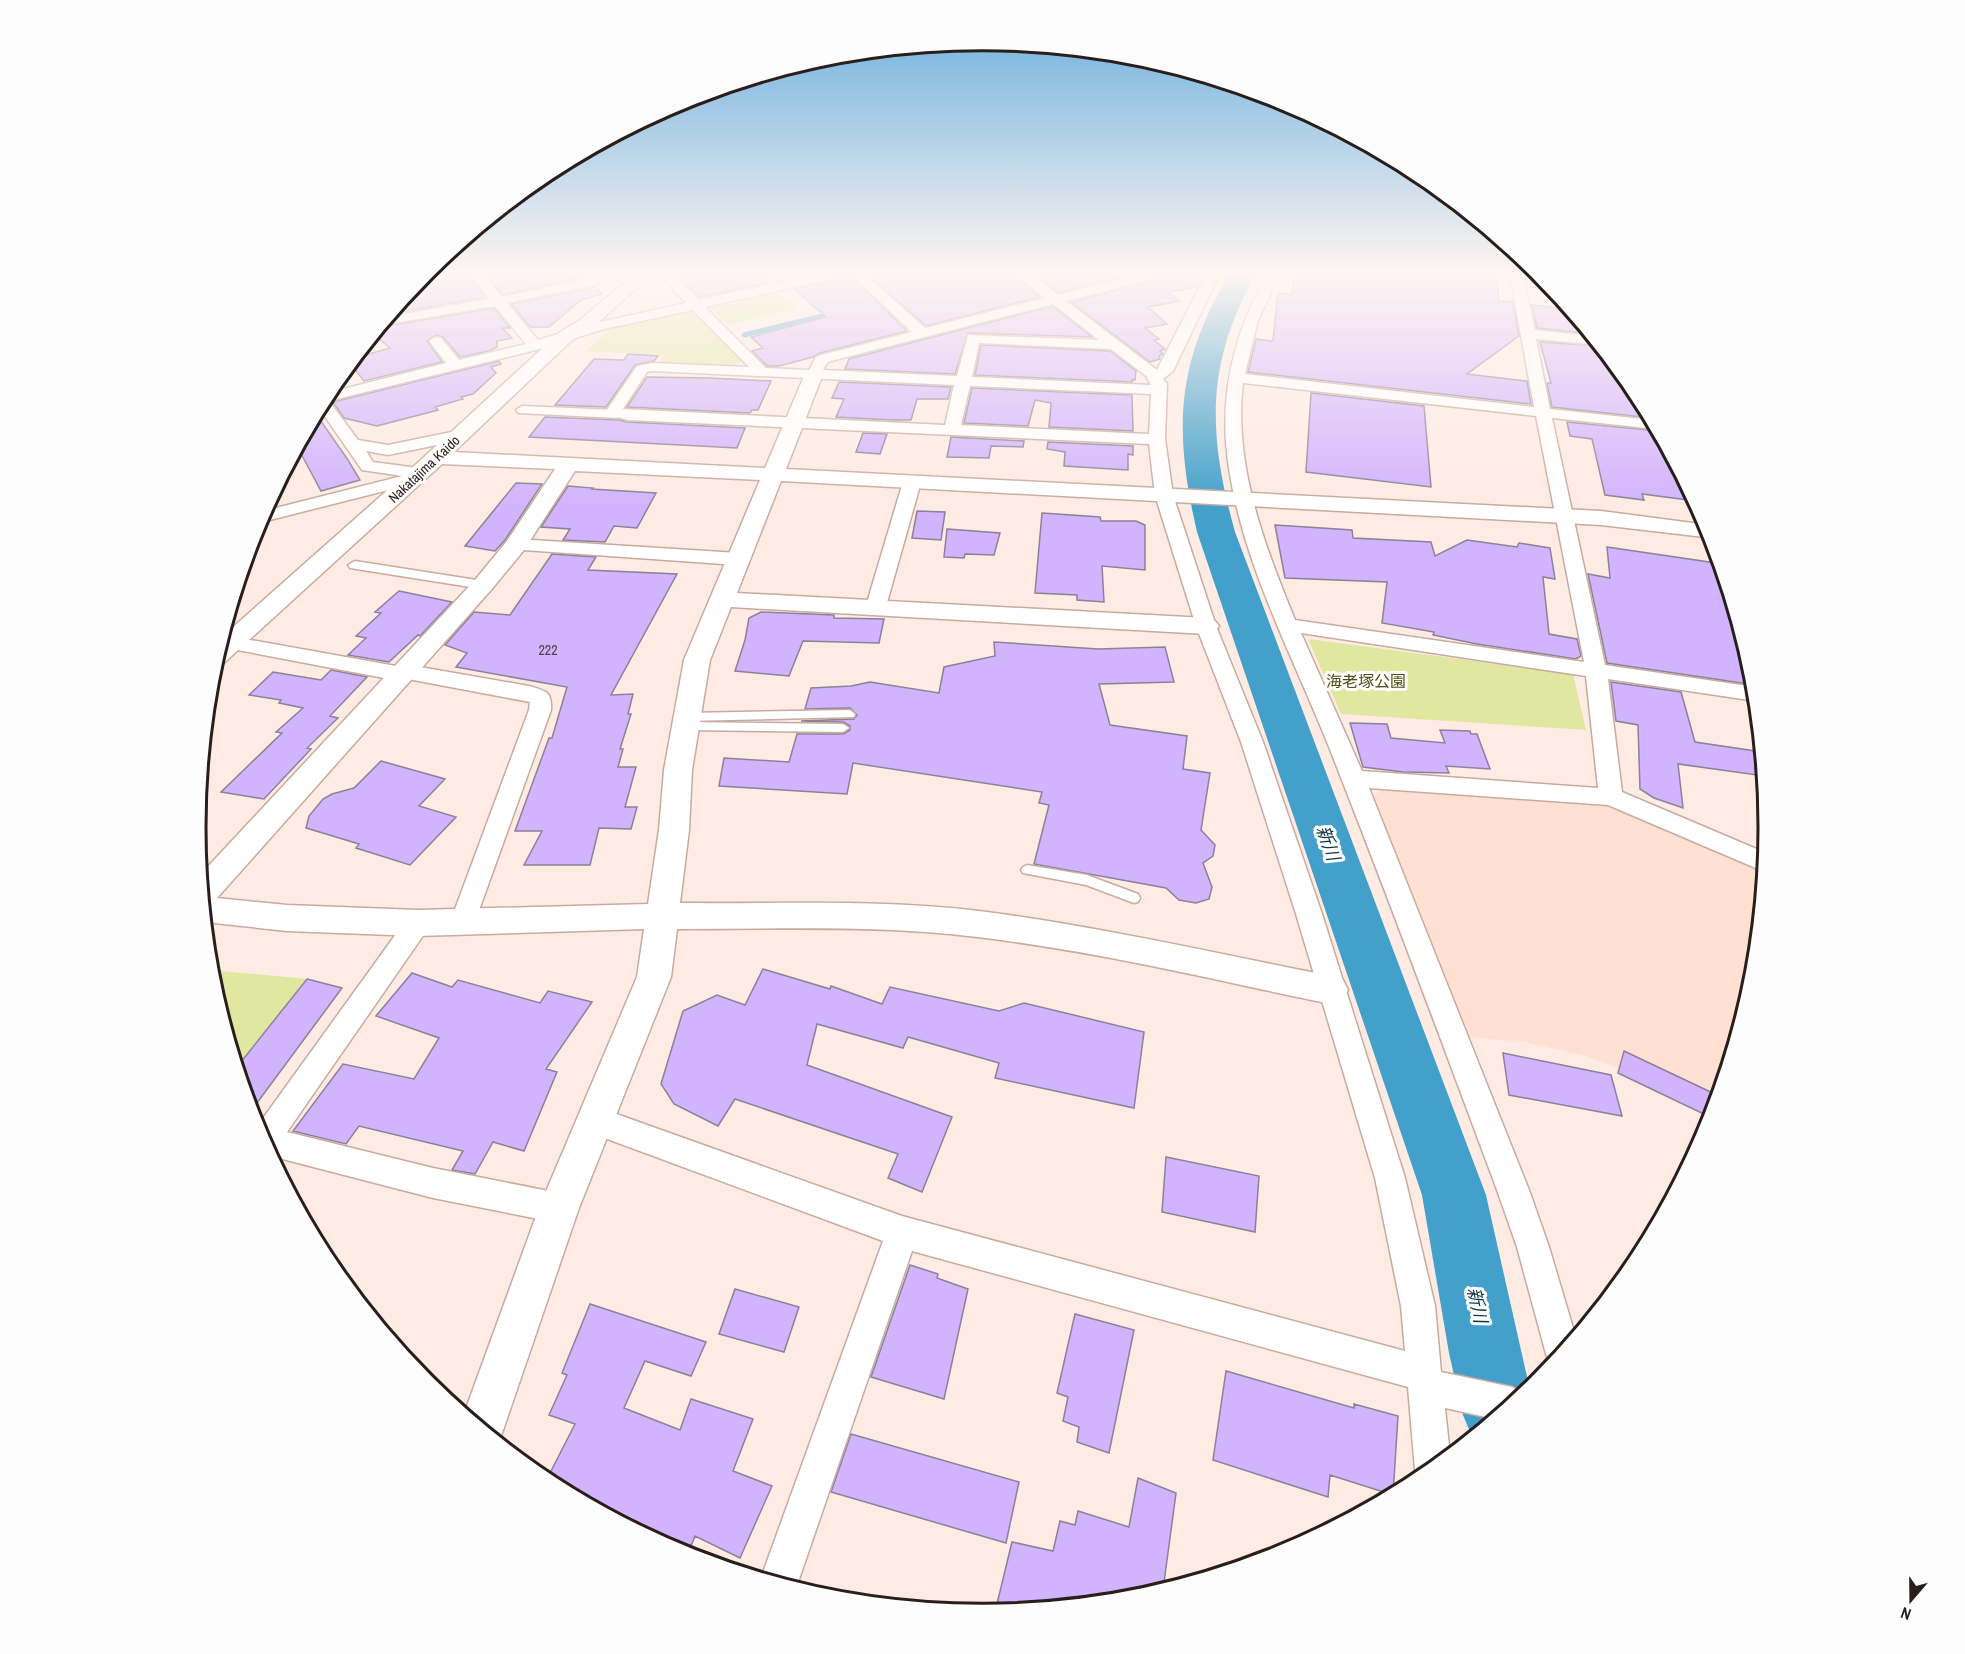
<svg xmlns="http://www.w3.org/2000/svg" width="1965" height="1654" viewBox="0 0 1965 1654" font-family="'Archivo Narrow','Noto Sans JP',sans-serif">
	<rect width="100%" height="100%" fill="#feebe3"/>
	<path fill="#ffe0d2" d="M1385,786l224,16 156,67 -11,112 -39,128 -72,-32 -57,-21 -61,-14 -57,-5 -98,-237z"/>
	<path fill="#e0e7a0" d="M777,291l20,18 -69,16 -20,-19z
		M684,310l9,1 49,50 -7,4 -75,-3 3,-7 -77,-4 24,-22z
		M1308,639l265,35 13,56 -245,-16z
		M210,970l97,9 -70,88 -26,-87z"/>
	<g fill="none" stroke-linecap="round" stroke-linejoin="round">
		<path stroke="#43a0ca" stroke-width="5" d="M744,335l90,-22"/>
		<path fill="#43a0ca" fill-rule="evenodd" d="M1229,275h26c-50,90 -47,160 -20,257l251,663 44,195 -58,47 -9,-22 -14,-62 -27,-158 -225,-663c-23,-99 -22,-168 32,-257z"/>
	</g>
	<path fill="#d2b3fd" stroke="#8b8199" stroke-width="1.5" d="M444,275h25l16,22 -94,17 18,-21 15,-4 -5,-9z
		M487,275h99l1,1 -84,19z
		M676,275h90l1,8 -67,14z
		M838,275h12l57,56 -87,22 -7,4 -34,9h-12l-15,-15 11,-3 -12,-11 75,-20 -32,-28 36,-8z
		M868,275h147l25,22 -114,29z
		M1034,275h96l-72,18z
		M1159,275h45l-7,12 -29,5 12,9 -32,6 19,17 -22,4 14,11 -5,1 11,9 -5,2 3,3 -4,2 1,3 -10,3 -79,-60 86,-22z
		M1294,275h202l3,26 14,1 6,34 -52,38 60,7 4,23 -283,-32 8,-33 17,2 5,-48 14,2z
		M596,287l6,7 -21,6 -32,27h-19l-19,-23z
		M1532,305l38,4 20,25 -53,-6z
		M1052,306l40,31 -124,-4 -13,41 -110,-5 4,-10z
		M494,308l16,20h-8l10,10 -15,3v6l-8,4 -29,6 -17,-20 -7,-2 -9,6 15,21 -78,19 -14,-18 5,-5 35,-10 -16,-13 7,-8z
		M1540,342l61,4 36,44 14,28 -99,-11 -5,-24h4z
		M981,345l129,6 26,20 -1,9h-3v2l-157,-7z
		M628,354l30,2 -4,5 -19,4 -29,42 -51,-2 39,-46 30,1z
		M499,361l2,3 -10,3 5,6 -23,21 -12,3 2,2 -28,8 3,3 -61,16 -33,-8 -11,-16z
		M647,377l63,1 61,3 -13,29h-6l-2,3 -123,-6z
		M839,382l112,5 -3,12h-31l-6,21h-20l-55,-3 8,-18 -12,-1z
		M972,388l160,7 1,36 -84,-4 2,-24 -16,-3 -7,26 -64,-3z
		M1311,393l113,13 7,81 -125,-15z
		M316,414l32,46 12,20 -39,11 -23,-43z
		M545,417l74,3 8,2 118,6 -8,20 -208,-11z
		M1567,422l91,9 38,70 -54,-7 2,6 -39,-5 -13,-56 -22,-3z
		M863,433l24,1 -7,20 -24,-2z
		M951,437l73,4 -1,6 -32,-1 -2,12 -42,-1z
		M1048,442l85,4v9l-5,-1v16l-64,-4 1,-14 -18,-3z
		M516,483l26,1 -37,56 -10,11 -30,-5z
		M568,486l25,2 -1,1 64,4 -19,35 -23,-2 -9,16 -42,-2 7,-11 -29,-2z
		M917,511l28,1 -4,28 -29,-2z
		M1042,513l58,4 1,4h35l9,4v45l-43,-4 2,36 -27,-2v-5l-42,-2z
		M1275,525l77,5 1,8 78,4 4,14 32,-16 50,7 2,-4 31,5 5,31 -12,-2 6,57 28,5 4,17 -5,3 -99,-15 -44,-9 1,-3 -52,-9 5,-41 -102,-4z
		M947,529l53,4 -6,22 -29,-1 -1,4 -20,-1z
		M1607,547l109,16 15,58 7,1 17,63 -148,-22 -19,-89 22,4z
		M552,554l44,3 -8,13 89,4 -66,121 22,-1 -5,20h3l-11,35h3l-5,18h18l-11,40h12l-6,22 -32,-1 -9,37h-66l18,-34h-27l34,-93h3l15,-51 -111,-20 11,-14 -22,-8 29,-33 36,3z
		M399,591l53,11 -32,34 -2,-1 -29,27 -41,-7 18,-17 -10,-2 25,-23 -6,-1z
		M761,612l73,3v3l50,1 -5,24 -76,-2 -14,35 -54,-5 10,-31 4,-22z
		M994,642l104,7 67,-2 9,35 -75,2 11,41 77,11 -4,33 27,4 -9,57 14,15 -2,11 -10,7 9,24 -3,12 -13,4 -17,-3 -13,-12 -132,-24 15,-59 -10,-2 3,-11 -189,-29 -6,31 -128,-8 5,-28 65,4 8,-28h46l7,-4v-4l-7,-4 -42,-1 53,-2 3,-4 -7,-7 -45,1 6,-21 40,-2 19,-4 69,11 5,-26 51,-11z
		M331,670l36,7 -37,39 8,2 -31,30 4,1 -47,50 -43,-7 61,-59 -6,-1 27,-24 -24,-5 2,-3 -32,-5 24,-23 48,8z
		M1611,682l70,10 14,50 67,10 2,24 -86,-12 5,44 -29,-10 -14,-9 -2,-64 -22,-4z
		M1350,723l37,1 4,14 54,5 -5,-13 30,1 1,3h6l13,35 -44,-3 3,7 -46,-1 -40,-5z
		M381,761l64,18 -26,27 37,11 -46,48 -54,-17 3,-4 -53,-16 3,-12 14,-17 9,-5 22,-6z
		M763,969l67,20 1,-3 51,18 8,-17 109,24 25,-8 120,29 -10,76 -139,-30 4,-15 -91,-26 -5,11 -86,-24 -10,41 145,52 -30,75 -34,-14 10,-24 -163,-55 -17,27 -44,-22 -13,-20 22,-73 34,-16 28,10z
		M412,973l40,14 6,-7 82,23 8,-12 44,11 -46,67 11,3 -33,79 -31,-9 -18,32 -23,-4 11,-19 -104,-25 -13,18 -53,-13 50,-67 71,15 25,-41 -63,-22z
		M307,979l35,9 -91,123 -14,-44z
		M1624,1051l95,45 -7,22 -94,-45z
		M1503,1053l108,22 11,41 -113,-21z
		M1166,1157l93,19 -4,56 -93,-20z
		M910,1265l28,9 -1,4 31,11 -24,110 -73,-22z
		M735,1289l64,18 -15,45 -65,-18z
		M590,1304l116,38 -15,34 -46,-15 -21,47 56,22 11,-31 62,20 -20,52 39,15 -32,72 -45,-22 -4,10 -65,-22 -80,-43 29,-57 -26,-9 18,-40 -5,-2z
		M1075,1314l59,16 -25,123 -32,-11 2,-15 -16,-6 5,-24 -11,-4z
		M1226,1371l128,37v-4l44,12 -5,79 -63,-20 -2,22 -115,-37z
		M851,1434l168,48 -13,61 -175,-51z
		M1138,1478l38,15 -13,97 -27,8 -141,14 17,-70 41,9 7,-30 15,4 3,-14 51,16z"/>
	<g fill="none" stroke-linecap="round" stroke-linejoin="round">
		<g stroke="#c8ab9e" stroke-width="3">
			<path id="service" d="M850,710l5,4 -1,3 -167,4 -5,-4 5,-4z
				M685,722l158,2 6,4 -6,4 -158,-2 -5,-4z
				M1027,865l60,10 51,19 2,4 -2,4 -4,1 -48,-18 -63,-12 -2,-3 2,-3z"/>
		</g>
		<g stroke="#c8ab9e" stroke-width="3">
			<path id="pedestrian" d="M522,406l95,4 6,4 -6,4 -99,-5 -2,-3z
				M355,561l128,20 7,4 -7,4 -133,-21 -2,-3z"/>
		</g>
		<g stroke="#c8ab9e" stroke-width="3">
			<path id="minor" d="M471,275h13l18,22 103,-22h22l-6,4 -114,24 31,37 58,-17 90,-20 -26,-28h13l26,25 115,-25h22l-6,4 -125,28 61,61 43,2 7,-13 5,-2 91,-23 -60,-57h13l60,53 120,-30 -28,-23h14l27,20 79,-20h20l-1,3 -90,23 91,69 49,-95h13l-46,96 -10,8 4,5 -2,55 8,56 43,131 47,116 59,172 83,264 30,128 6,66 71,15 13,7 -30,25 -50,-11 5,48 -31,25 -4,-11 -7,-83 -496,-136 -116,337 -35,-10 122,-337 -300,-111 -4,-10 4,-10 11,-4 308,110 503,135 -4,-45 -26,-128 -79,-264 -55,-172 -45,-116 -41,-131 -6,-51 -522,-24 -19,-6 -2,-3 31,-45 15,-3 97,4 -56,-57 -89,19 -64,20 -211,52 29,39 30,5 73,-15 8,5 -8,5 -73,15 -22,-4 7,11 45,6 5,10 -3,4 -162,41 6,-12 138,-35 -40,-6 -43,-62 8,-15 119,-30 -17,-22 7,-4 5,1 18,22 67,-16 -31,-38 -113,19 6,-8 101,-18zM1053,304l46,36 -131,-5 -11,41 -134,-6 4,-7 4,-2zM979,343l132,6 35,27 5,9 -179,-8zM652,371l302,14 -9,40 -322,-16 24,-37zM970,386l181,8 -2,40 -188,-9z
				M1267,275h13l-22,45 -13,54 289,33 -24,-132h13l12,55 57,6 7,9 -63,-6 14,70 102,11 5,9 -105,-11 53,247 150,22 1,14 -148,-22 14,113 144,61 -1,19 -157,-67 -239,-17 160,402 20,57 27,91 -24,29 -6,-13 -29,-107 -20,-57c-55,-148 -110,-296 -168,-443 -39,-98 -94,-197 -103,-304 -4,-60 11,-116 41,-168zM1243,383l293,33 48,246 -289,-42c-30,-74 -62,-155 -52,-237zM1301,633l285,43 12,112 -236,-17z
				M912,477l6,1 3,4 -35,124 -3,4h-14l-3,-4 37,-124 3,-4z
				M516,539l222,14 7,2 2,4 -2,4 -7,2 -229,-16 -2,-4 2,-4z
				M234,637l162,29 7,-2 126,22c17,5 23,5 22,24l-78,217 -9,3 -9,-3 -4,-7 78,-210 1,-8 -122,-23 -8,2 -173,-33 -3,-5 3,-5z
				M418,913l9,3 4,7 -4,7 -140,202 146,36 126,25 11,4 5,11 -5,11 -11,4 -126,-25 -162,-42 -15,-28 153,-212z"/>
		</g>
		<g stroke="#c8ab9e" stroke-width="3">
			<path id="tertiary" d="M634,275h17l-59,53 -21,13 -117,111 311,16 40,-94 2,-4h14l2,4 -37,95 815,42 107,14 5,13 -112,-13 -820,-44 -44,112 469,25 9,3 4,5 -4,5 -9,3 -475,-27 -21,53 -18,110 -3,60 -9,73c99,1 200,-4 299,8 118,15 235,42 352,65l12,4 5,10 -5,10 -12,4c-117,-24 -235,-53 -354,-67 -99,-12 -200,-8 -300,-8l-6,48 -92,231 -80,234 -35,-28 75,-206 98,-231 7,-48 -226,7 -131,-5 -82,-9 -4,-48 274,-294 32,-39 48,-72 -113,-5 -217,198 -11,2 8,-27 179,-159 158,-145 21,-13zM575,471l185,9 -76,180 -20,110 -5,60 -11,74 -230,6 -131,-5 -70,-7 274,-308 33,-40z"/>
		</g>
		<use href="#service" fill="#fff" fill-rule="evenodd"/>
		<use href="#pedestrian" fill="#fff" fill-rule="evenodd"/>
		<use href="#minor" fill="#fff" fill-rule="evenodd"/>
		<use href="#tertiary" fill="#fff" fill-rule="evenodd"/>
	</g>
	<linearGradient id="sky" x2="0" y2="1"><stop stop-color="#66acdc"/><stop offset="0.54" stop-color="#fff6f2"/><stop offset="1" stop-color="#fff6f2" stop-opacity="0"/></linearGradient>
	<rect width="1965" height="506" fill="url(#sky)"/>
	<g text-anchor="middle" stroke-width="6" stroke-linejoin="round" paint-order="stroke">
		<g font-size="14" fill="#291e19" stroke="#fdfdfd">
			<text transform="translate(424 469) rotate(-43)" y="5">Nakatajima Kaido</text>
		</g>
		<g font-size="14" fill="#534352">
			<text x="548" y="655">222</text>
		</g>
		<g font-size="16" fill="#4c5012" stroke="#fdfdfd">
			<text x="1366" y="687">海老塚公園</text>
		</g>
		<g font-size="18" font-style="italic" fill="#0d3748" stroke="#fdfdfd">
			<text transform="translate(1328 843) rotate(70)" y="6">新川</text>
			<text transform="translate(1477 1305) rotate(78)" y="6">新川</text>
		</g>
	</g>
	<path d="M0 0H1965V1654H0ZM206 827a776 776 0 1 1 1552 0a776 776 0 1 1-1552 0Z" fill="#fdfdfd" fill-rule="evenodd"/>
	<path fill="none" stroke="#291e19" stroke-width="3" d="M206 827a776 776 0 1 1 1552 0a776 776 0 1 1-1552 0Z"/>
	<g transform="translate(1911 1600) rotate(200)" stroke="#fdfdfd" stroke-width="4.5" paint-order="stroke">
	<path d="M0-4.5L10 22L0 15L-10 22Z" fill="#291e19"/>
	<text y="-9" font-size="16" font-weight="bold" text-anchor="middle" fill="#291e19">N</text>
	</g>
</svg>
